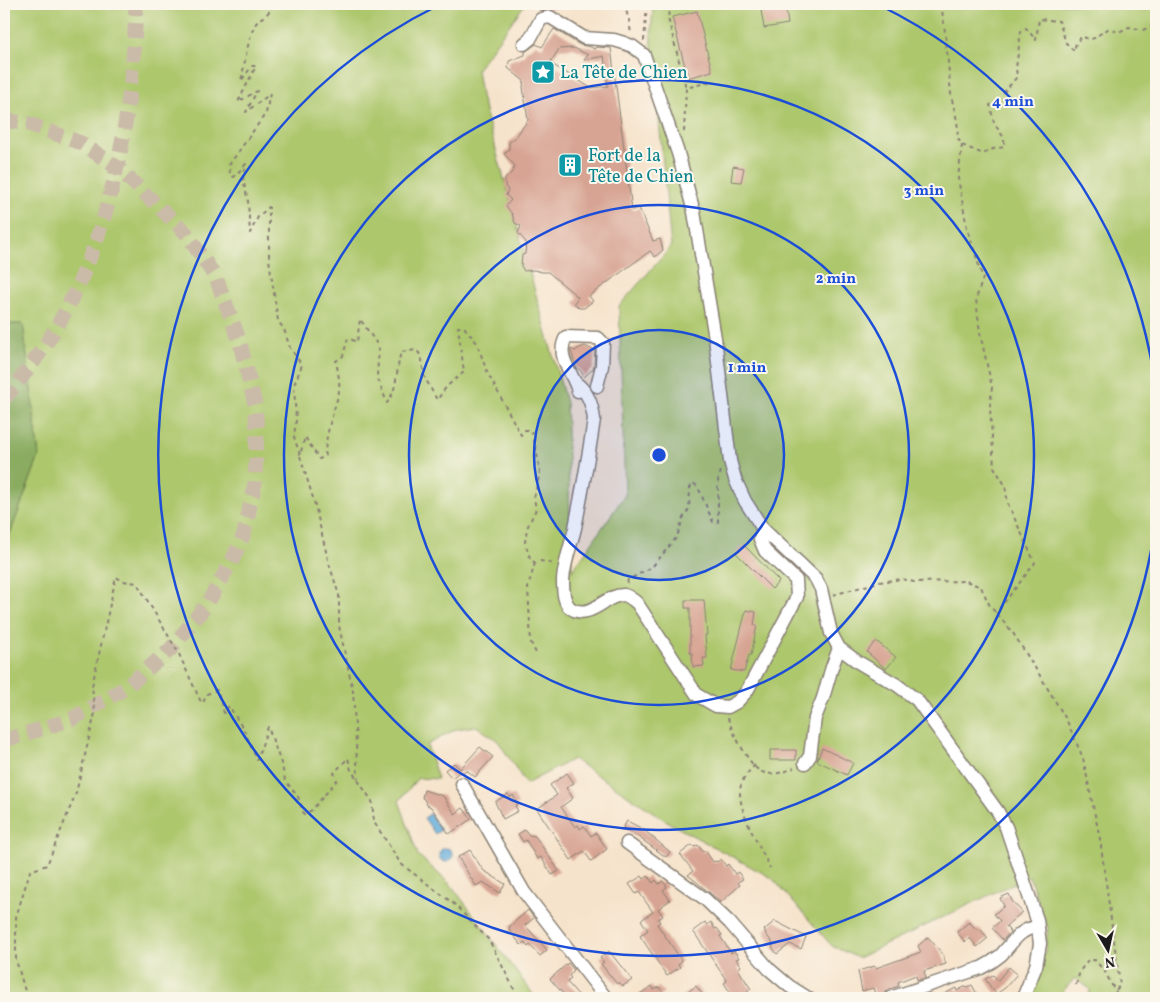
<svg xmlns="http://www.w3.org/2000/svg" width="1160" height="1002" viewBox="0 0 1160 1002" font-family="Vollkorn,serif">
	<rect width="100%" height="100%" fill="#fbf7ec"/>
	<filter id="ink" filterUnits="userSpaceOnUse"><feTurbulence type="fractalNoise" baseFrequency=".02" numOctaves="2"/><feDisplacementMap in="SourceGraphic" scale="10" xChannelSelector="R" yChannelSelector="G"/><feConvolveMatrix kernelMatrix="1 2 1 2 8 2 1 2 1" color-interpolation-filters="sRGB"/></filter>
	<filter id="wash" filterUnits="userSpaceOnUse"><feTurbulence type="fractalNoise" baseFrequency=".0096" numOctaves="4" result="noise"/><feDisplacementMap in="SourceGraphic" scale="20" xChannelSelector="R" yChannelSelector="G"/><feGaussianBlur stdDeviation="1.12" result="paint"/><feColorMatrix in="noise" values="0 0 0 0 0 0 0 0 0 0 0 0 0 0 0 0 0 1.4 0 .05"/><feComposite in="paint" operator="in"/></filter>
	<g filter="url(#wash)">
		<rect width="100%" height="100%" fill="#f6e3cb"/>
		<path fill="#adc76d" stroke="#647244" d="M4,4h521l-48,65 4,27 85,307 6,168 53,-76 -6,-189 52,-59 -20,-211 2,-32h503v994h-67l1,-9 -15,-11 -18,20h-29l17,-47 3,-23 -19,-52 -171,82 -26,-12 -60,-68 -101,-54 -98,-65 -47,25 -28,-43 -22,-15 -20,3 -29,16 11,34 -20,-1 -19,23 19,54 33,30 85,113h-532v-448l35,-94 -16,-132h-19z"/>
		<path fill="#8aac60" stroke="#53643e" d="M4,324h19l16,132 -35,94z"/>
		<path fill="#62abd9" stroke="#3f647a" d="M430,814l11,16 -6,4 -11,-16z
			M439 855a7 7 0 1 1 14 0a7 7 0 1 1-14 0Z"/>
		<g id="blocks">
			<path fill="#d7a392" fill-rule="evenodd" d="M541,4h23l-13,5 -11,2 -2,-2z
				M760,4h25l3,20 -24,4z
				M697,11l15,60 -24,7 -16,-61z
				M554,29l26,16 11,2 3,2 2,-2 15,1 21,162 7,-2 14,33 7,-2 3,11 -8,7 -5,-6 -61,45 4,5 -9,7h-5l-5,-5 4,-6 -30,-25h-6l-8,-2 -10,1 -3,-5 1,-11 3,-1 1,-12 -8,-9 3,-7 -6,-3 -3,-9 -6,-8 5,-6 -5,-5 2,-5 -3,-4v-7l7,-7 3,-6 -11,-12 5,-5v-7l6,-4 13,-18 -5,-33 1,-6 -16,-13 1,-7 16,-6v-3l11,-8 6,3zM574,48l14,7 -4,5 20,-4 4,30 -17,2 -41,-25 9,-14z
				M733,166l11,2 -3,14 -10,-1z
				M585,346l10,5 -1,14 -1,4 -9,8 -3,-6 -5,-4 -5,-16v-2l4,2 4,-3z
				M744,545l35,36 -7,8 -36,-36z
				M685,600h19l3,35h-2l2,23h-4l1,8 -11,1 -1,-14h-2v-45h-5z
				M746,610l10,2 -2,13h3l-6,30h-2l-5,17 -13,-2z
				M876,641l20,16 -10,12 -19,-17z
				M480,747l13,10 -18,20 -7,-6 -10,2 -6,5 -7,-8 9,-7 6,6z
				M822,748l31,15 -6,12 -30,-14z
				M770,750h26v10h-26z
				M567,773l7,10 -8,5 7,10 -12,9 14,20 3,-2 2,4 4,-3 7,10 5,-3 11,16 -16,12 -7,-10 -13,9 -34,-51 20,-14 -7,-10z
				M424,790l19,6 12,18 8,-6 8,11 -22,15 -18,-27 -4,-2 -3,-6 -2,-1z
				M508,794l2,3 3,-2 5,9 -3,2 3,5 -15,8 -8,-17z
				M627,821l16,8 27,23 -4,5 -29,-21 -14,-8z
				M525,830l4,5 6,1 24,35 -7,4 -11,-18 -4,2 -11,-19 -3,2 -5,-8z
				M692,845l2,2 4,-2 5,7 2,-2 8,12 3,-1 1,1 4,-3 5,7 2,-2 7,10 3,-2 5,7 -5,3 2,3 -19,17 -33,-27 5,-4 -13,-17z
				M470,850l13,20 22,14 -5,9 -17,-11 -7,4 -18,-29z
				M642,876l2,3 4,-3 5,7 3,-3 3,4 4,-3 4,6 -4,3 7,10 -12,9 5,7 -5,3 2,3 -3,2 25,37 -4,3 2,3 -13,9 -27,-40 8,-6 -7,-10 12,-8 -14,-20 -3,2 -7,-10z
				M1009,894l3,7 10,11 -16,14 4,6 -7,8 -11,-12 8,-7 -6,-7 10,-8 -4,-8z
				M528,910l6,8 -9,7 22,25 -7,6 -10,-11 -2,2 -4,-5 -3,3 -12,-15 1,-2 -1,-1z
				M775,921l31,16 -5,12 -11,-5 -13,10 -5,-7 2,-2 -9,-12 1,-1 -2,-2z
				M705,922l2,3 4,-3 4,7 2,-1 5,7 -2,1 11,17 3,-2 5,7 -3,1 5,7 -3,3 13,20 -4,3 2,3 -5,3h-10l-10,-15 3,-2 -34,-50z
				M969,922l8,8 2,-2 9,10 -11,9 -7,-9 -5,4 -8,-10z
				M928,937l14,16 4,11 -22,7 2,7 -9,2 -1,-5 -18,7 1,4 -12,4 -4,5 -7,2 -3,-9 -11,3 -4,-20 17,-5 1,2 45,-16 -3,-6z
				M609,951l23,29 -9,6 -4,-4 -2,2 -16,-20 3,-2 -4,-4z
				M568,963l6,7 -5,6 2,2 -4,4 14,16h-14l-17,-19z
				M1009,967l8,7 -12,14 -9,6 -11,-15 8,-4 5,5z
				M972,985l5,9 -9,4h-32l20,-10 1,3 9,-5 1,1z
				M652,986l2,4 5,-3 5,6 -5,4 1,1h-26z
				M696,986l9,12h-26z"/>
		</g>
	</g>
	<g filter="url(#ink)">
		<use href="#blocks" fill-opacity="0" stroke="#898074" stroke-width="1"/>
		<g fill="none" stroke-linecap="round" stroke-linejoin="round">
			<path stroke="#cabba8" stroke-width="15" stroke-dasharray="15 8" stroke-linecap="butt" d="M4,120l25,4 52,19 37,25 68,65 30,45 23,61 16,65 2,26 -2,53 -11,51 -11,25 -26,45 -36,45 -46,39 -53,31 -60,19 -8,1
				M4,399c21,-25 41,-51 57,-80 53,-95 72,-208 75,-315"/>
			<g stroke="#898074" stroke-width="15">
				<path id="minor" d="M524,44l6,-5 11,-20 9,-2 34,21 30,2 10,3 8,3 12,9 34,98 16,59 21,126 15,123 5,18 10,22 18,28 53,50 5,10 10,44 8,15 19,14 39,23 20,15 81,112 8,15 31,93 3,24 -4,22 -13,32
					M576,383c12,9 16,21 18,36 -5,36 -12,73 -19,109 -4,17 -11,35 -12,52 0,10 0,26 11,30 19,8 32,-16 50,-15 5,1 9,5 13,8l60,92 19,11 12,1 9,-5 10,-11 50,-94 -1,-17 -31,-29 -5,-12 3,-10
					M578,391c-5,-19 -23,-34 -12,-54l32,1 5,5 -1,23 -5,20
					M805,763l5,-7 5,-38 8,-20 9,-31 7,-19
					M462,784l62,108 82,106
					M627,843l78,56 25,24 39,46 20,17 19,12
					M890,998l91,-30c8,-4 14,-8 20,-13 12,-13 19,-27 37,-28"/>
			</g>
			<path stroke="#898074" stroke-width="2" stroke-dasharray="4 4" stroke-linecap="butt" d="M263,4v1l2,-1
				M273,4c-4,13 -12,11 -18,21 -8,17 -10,38 -14,56l11,-15h4l-18,36 19,-11 -11,21 24,-18 -4,19 -37,52 1,9 4,3 12,-13 -3,15 5,22 2,32 8,-16 11,-10v52l9,62 6,8 6,19 12,17 -8,20 2,35 -2,17 6,18 5,-18 14,22 6,-2c0,-21 7,-40 13,-61 3,-11 0,-24 -2,-35l7,-5 5,-18 9,4 3,-23 19,28 -2,29 10,27c11,-14 9,-34 14,-51l15,-2 3,3 3,7 2,16 13,24 10,-14 17,-14 -6,-45h6l13,16 10,29 34,63 4,-5h6l4,13 5,29 -6,26 2,11 -9,19 -2,14 5,16 5,5 6,-2 13,3
				M624,4l5,16 2,14
				M670,4l-2,14 18,70
				M941,4c5,30 7,60 10,90 2,14 9,29 6,43l5,8 21,9 10,-5 11,-2v-9l-10,-15 -4,-18 13,-4 1,-9 13,-15 -1,-9 5,-37 5,-3 10,12 3,-21 20,2 7,22 8,8 2,-8 6,-7c13,8 14,-2 26,-7l11,3 10,-5 14,3 13,-6
				M644,41l3,-37
				M684,132l2,-44 23,-6
				M962,145l-4,33 9,50 16,50 -7,21 4,34 12,54 -2,20 4,60 11,18 3,19 27,59 -39,50
				M300,456l14,45 14,59 11,35v31l14,65 5,88
				M535,563l-7,24 3,56 5,10
				M627,583l1,-3 24,-13 25,-30 6,-19 6,-9 1,-21 3,-5 5,4 15,35h5v-42l3,-9
				M833,595l46,-13 23,-3 12,3 52,-1 15,6 9,19 23,27 26,41 27,45 17,39 17,81 20,146 -5,6
				M728,718c3,12 22,48 32,53 11,6 24,1 34,-3
				M755,765c-7,7 -15,16 -15,27 0,24 20,54 30,76
				M1076,985l4,-14 7,-10 8,-1 10,12 14,26
				M27,998l-11,-38v-43l14,-46 17,-6 29,-72 19,-80 -3,-27 24,-109 7,4 14,2 41,69 22,48 3,3 4,-9 10,-4 7,23 5,-7 16,26 12,28 11,-33 14,39 3,14 13,17 6,17 8,-4 25,-30 -3,-7 14,-15 3,12 21,31 2,21 27,42 53,40 35,36 25,49 7,9"/>
			<use href="#minor" stroke="#fff" stroke-width="12"/>
		</g>
	</g>
	<circle cx="659" cy="455" r="125" fill="#1d4ed8" fill-opacity=".12"/>
	<g fill="none" stroke="#1d4ed8" stroke-width="2.5">
		<circle cx="659" cy="455" r="125"/>
		<circle cx="659" cy="455" r="250"/>
		<circle cx="659" cy="455" r="375"/>
		<path d="M1156 520A501 501 0 1 1 439 5M879 5A501 501 0 0 1 1156 390"/>
	</g>
	<defs>
		<g id="sight-square" transform="scale(1.25)"><rect x="-9" y="-9" width="18" height="18" rx="4" fill="#0f9aa8" stroke="#fbf7ec"/><path d="M0-6L1.8-2.2L6-1.7L2.9 1.2L3.7 5.4L0 3.3L-3.7 5.4L-2.9 1.2L-6-1.7L-1.8-2.2Z" fill="#fff"/></g>
		<g id="building-square" transform="scale(1.25)"><rect x="-9" y="-9" width="18" height="18" rx="4" fill="#0f9aa8" stroke="#fbf7ec"/><path d="M-4-6H4V6H1V3H-1V6H-4ZM-2.5-4.3h1.7v1.8h-1.7ZM.8-4.3h1.7v1.8H.8ZM-2.5-1h1.7V.8h-1.7ZM.8-1h1.7V.8H.8Z" fill="#fff"/></g>
	</defs>
	<g fill-rule="evenodd">
		<use href="#sight-square" x="543" y="72"/>
		<use href="#building-square" x="570" y="165"/>
	</g>
	<g text-anchor="middle" stroke-width="4" stroke-linejoin="round" paint-order="stroke">
		<g font-size="18" fill="#0d838f" stroke="#fbf7ec" text-anchor="start">
			<text x="560" y="78">La Tête de Chien</text>
			<text x="588" y="161">Fort de la<tspan x="588" dy="21">Tête de Chien</tspan></text>
		</g>
	</g>
	<circle cx="659" cy="455" r="8" fill="#1d4ed8" stroke="#fbf7ec" stroke-width="2.5"/>
	<g font-size="15" text-anchor="middle" font-weight="bold" fill="#1d4ed8" stroke="#fbf7ec" stroke-width="4" stroke-linejoin="round" paint-order="stroke">
		<text x="1013" y="106">4 min</text>
		<text x="924" y="195">3 min</text>
		<text x="836" y="283">2 min</text>
		<text x="747" y="372">1 min</text>
	</g>
	<rect width="1160" height="1002" fill="none" stroke="#fbf7ec" stroke-width="20"/>
	<g transform="translate(1108 950) rotate(171)" stroke="#fbf7ec" stroke-width="4" paint-order="stroke">
	<path d="M0-4L9 19L0 12L-9 19Z" fill="#1c1c1c"/>
	<text y="-8" font-size="14" font-weight="bold" text-anchor="middle" fill="#1c1c1c">N</text>
	</g>
</svg>
